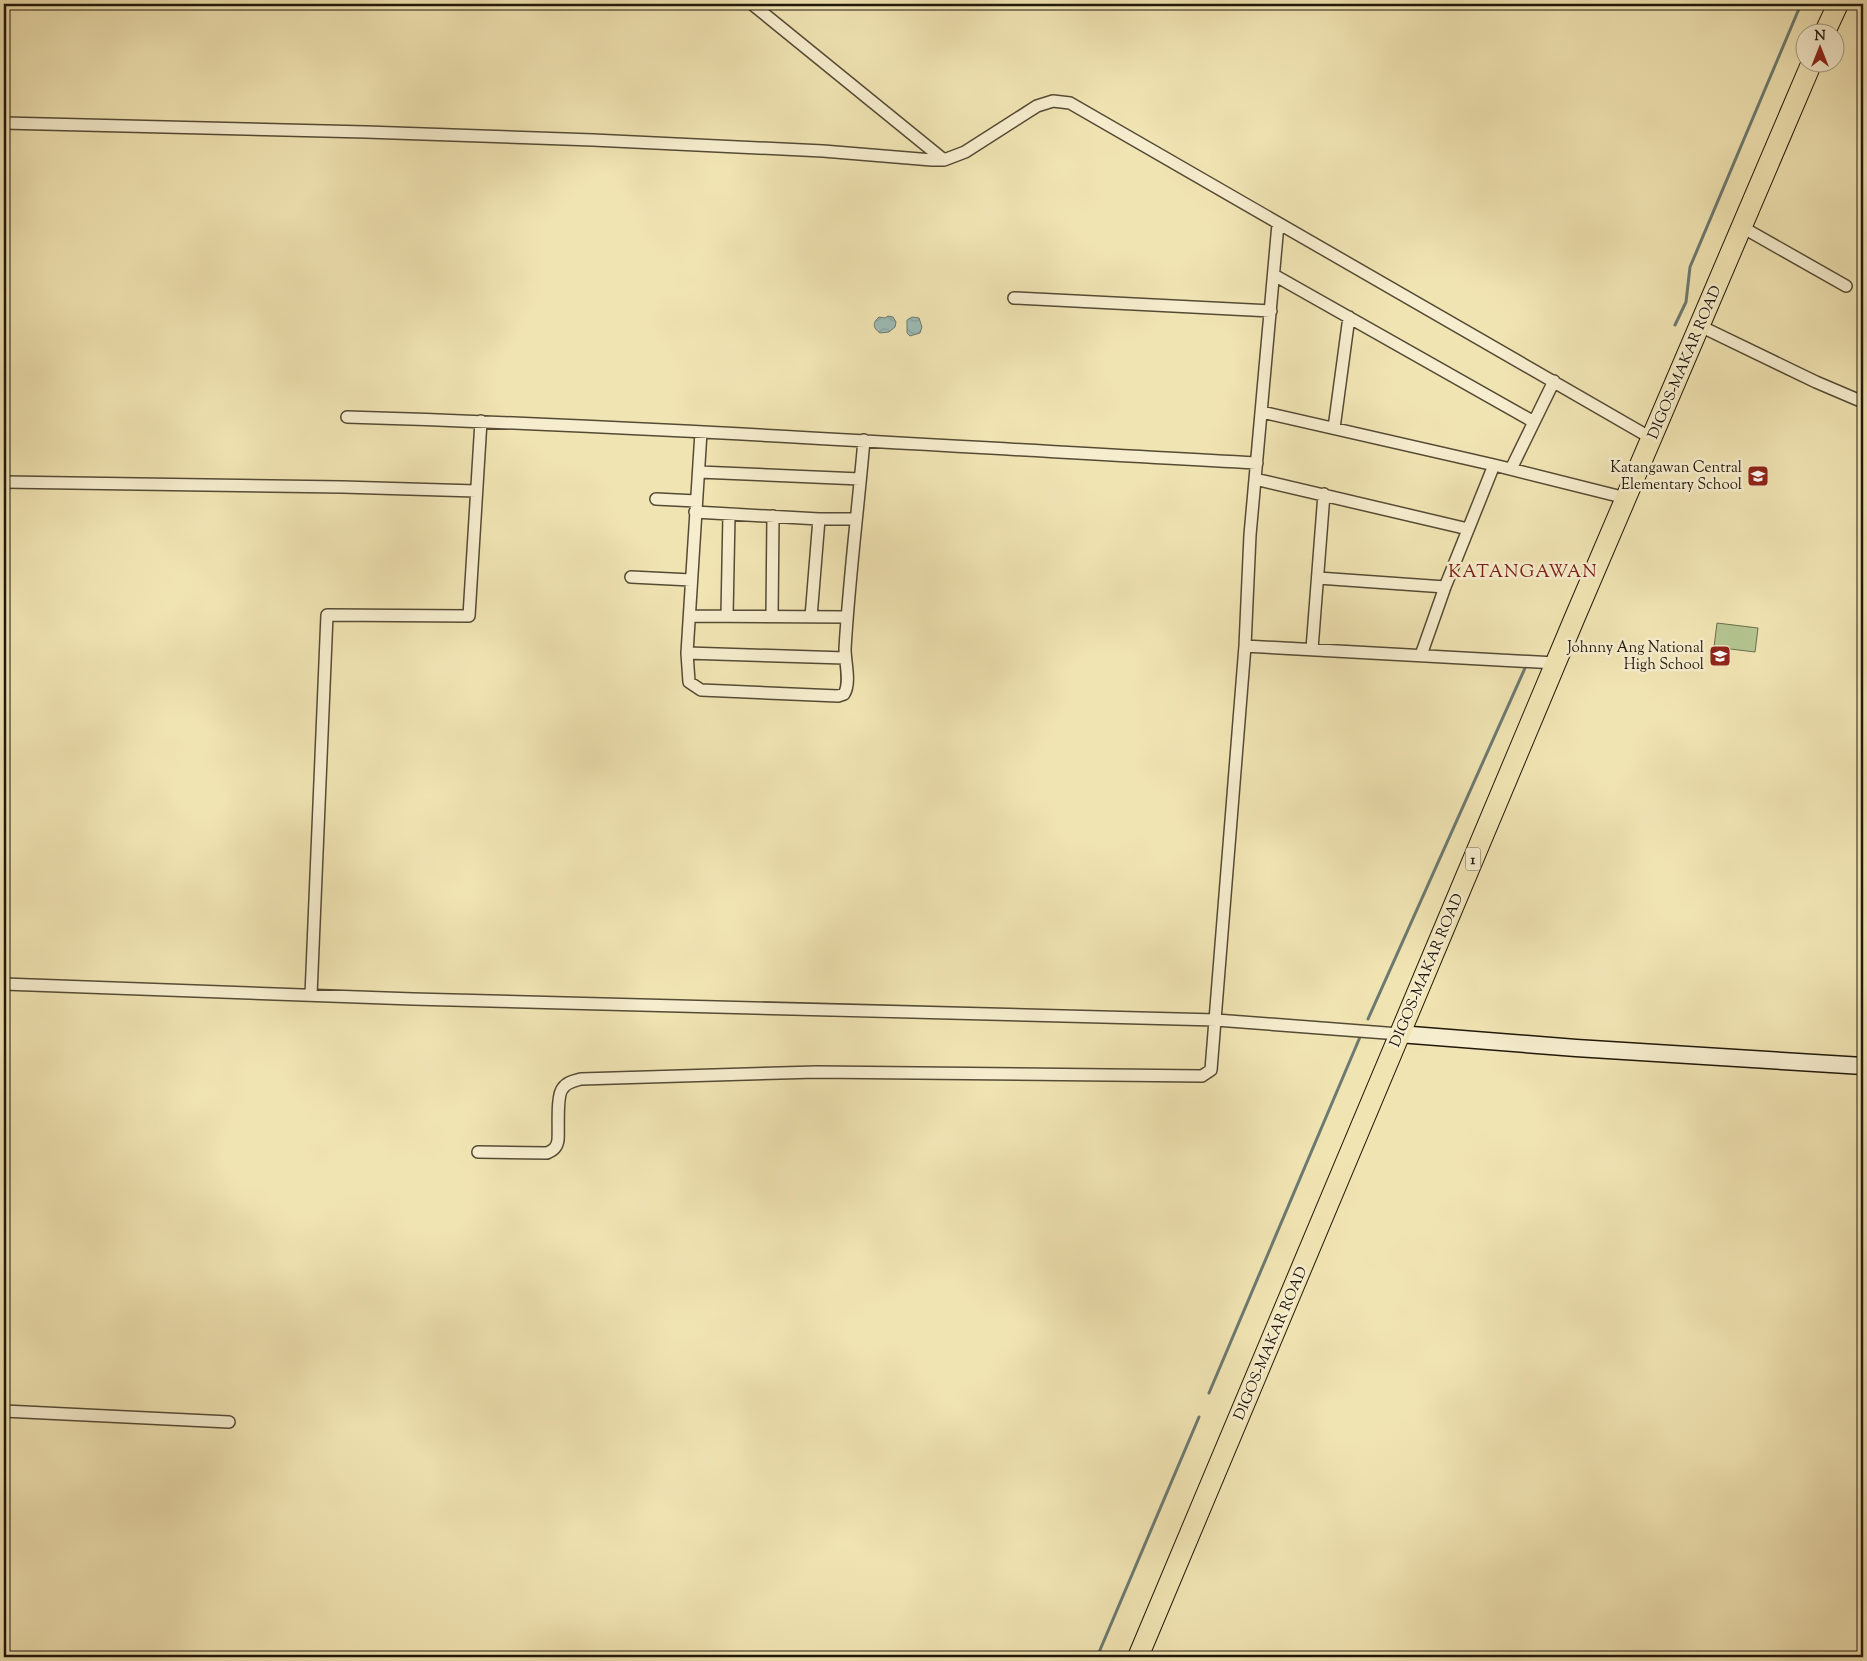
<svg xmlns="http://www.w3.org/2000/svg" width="1867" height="1661" viewBox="0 0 1867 1661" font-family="'Sorts Mill Goudy',serif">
	<defs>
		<pattern id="water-waves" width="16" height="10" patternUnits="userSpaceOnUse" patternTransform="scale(1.25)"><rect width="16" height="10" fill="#9ebcb6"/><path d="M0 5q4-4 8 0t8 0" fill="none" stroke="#88a19b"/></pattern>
	</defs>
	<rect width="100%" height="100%" fill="#f1e4b3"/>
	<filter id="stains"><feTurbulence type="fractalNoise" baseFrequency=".004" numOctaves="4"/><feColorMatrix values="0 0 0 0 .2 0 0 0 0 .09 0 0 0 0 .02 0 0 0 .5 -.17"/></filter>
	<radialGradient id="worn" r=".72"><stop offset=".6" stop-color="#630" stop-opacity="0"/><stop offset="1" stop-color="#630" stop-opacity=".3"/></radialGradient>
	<path fill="#b4c591" stroke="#6a6e4e" d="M1717,623l41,5 -3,24 -41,-5z"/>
	<path fill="url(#water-waves)" stroke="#6c7a71" d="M888,316l5,1 3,5 -1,5 -6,5 -9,1c-7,-5 -8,-10 -1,-16l6,1z
		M912,317l7,1 3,9 -2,6 -10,3 -3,-3v-13z"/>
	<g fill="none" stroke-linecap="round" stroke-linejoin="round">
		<path stroke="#6c7a71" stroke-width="3" d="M1675,325l11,-23 4,-35 111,-263
			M1368,1019l157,-351
			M1209,1393l151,-356
			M1097,1657l102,-240"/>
		<g stroke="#554b34" stroke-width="14">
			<path id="street" d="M752,4l192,156
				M4,123l362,9 227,8 230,11 109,9h12l21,-8 72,-46 16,-5 17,2 581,335
				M1742,227l104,59
				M1274,275l260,147
				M1014,298l257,13
				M1700,326l116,56 47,20
				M1262,412l232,53 132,33
				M347,417c304,9 607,30 910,46
				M1334,428l15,-111
				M701,432l-14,221 2,29 12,8 137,6 6,-2c7,-11 1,-32 1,-45 4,-70 13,-139 19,-209
				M1511,469l43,-88
				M699,472l161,7
				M1255,479l213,50
				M4,482l338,5 134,4
				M656,499l40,2
				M695,512l124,7h37
				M631,577l60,3
				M1318,578l127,9
				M690,616l157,1
				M727,616l2,-102
				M772,616l1,-100
				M811,617l8,-98
				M1245,646l310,17
				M1312,649l12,-155
				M687,653l158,5
				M1421,655l24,-68 49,-122
				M4,984l409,15 803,21 183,14
				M311,995l16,-380 142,1 12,-195
				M478,1152l69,1c7,-3 10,-6 11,-13 1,-11 -2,-45 5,-52 4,-6 11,-7 18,-9l235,-7 386,4 9,-6 34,-424 5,-111 28,-311
				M4,1411l225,11"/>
		</g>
		<g stroke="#21180a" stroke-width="19">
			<path id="secondary" d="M1399,1034l177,14 287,18"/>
		</g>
		<g stroke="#21180a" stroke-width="22">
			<path id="highway" d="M1825,32l13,-28
				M1138,1657l437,-1040 237,-555"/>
		</g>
		<use href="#street" stroke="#f6edce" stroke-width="11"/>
		<use href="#secondary" stroke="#f6edce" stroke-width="16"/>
		<use href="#highway" stroke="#f1e4b3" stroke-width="20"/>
	</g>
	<defs>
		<g id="school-square" transform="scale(1.125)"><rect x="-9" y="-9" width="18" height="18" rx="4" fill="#8f2418" stroke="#f6edce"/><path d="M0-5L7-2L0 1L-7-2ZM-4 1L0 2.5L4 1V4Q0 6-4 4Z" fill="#fff"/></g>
	</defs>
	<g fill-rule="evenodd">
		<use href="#school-square" x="1758" y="476"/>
		<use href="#school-square" x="1720" y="656"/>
	</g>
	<g text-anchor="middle" stroke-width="5" stroke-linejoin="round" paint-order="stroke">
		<rect fill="#f6edce" stroke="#615845" stroke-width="1" x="1465.5" y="847.5" width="15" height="23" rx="4"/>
		<g font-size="14" font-weight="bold" fill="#21180a">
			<text x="1473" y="864">1</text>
		</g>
		<g font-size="15" fill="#21180a" stroke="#f6edce">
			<text transform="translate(1684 362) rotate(-67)" y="5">DIGOS-MAKAR ROAD</text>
			<text transform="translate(1426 970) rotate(-67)" y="5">DIGOS-MAKAR ROAD</text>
			<text transform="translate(1270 1343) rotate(-67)" y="5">DIGOS-MAKAR ROAD</text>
		</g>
		<g font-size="15" fill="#21180a" stroke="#f6edce" text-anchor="end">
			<text x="1742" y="472">Katangawan Central<tspan x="1742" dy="17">Elementary School</tspan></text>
			<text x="1704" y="652">Johnny Ang National<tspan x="1704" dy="17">High School</tspan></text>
		</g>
		<g font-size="18" letter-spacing="1" fill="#7a1f14" stroke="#f6edce">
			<text x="1523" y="577">KATANGAWAN</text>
		</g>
	</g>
	<rect width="1867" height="1661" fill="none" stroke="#f1e4b3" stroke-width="20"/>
	<rect x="5" y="5" width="1857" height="1651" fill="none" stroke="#21180a" stroke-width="2.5"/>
	<rect x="10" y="10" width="1847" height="1641" fill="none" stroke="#21180a"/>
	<g transform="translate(1820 48)"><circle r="24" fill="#f6edce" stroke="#a19880"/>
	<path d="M0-4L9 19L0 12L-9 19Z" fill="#8f2418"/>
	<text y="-8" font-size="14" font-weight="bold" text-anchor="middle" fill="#21180a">N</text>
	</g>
	<rect width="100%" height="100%" filter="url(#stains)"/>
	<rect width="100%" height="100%" fill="url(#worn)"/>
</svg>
